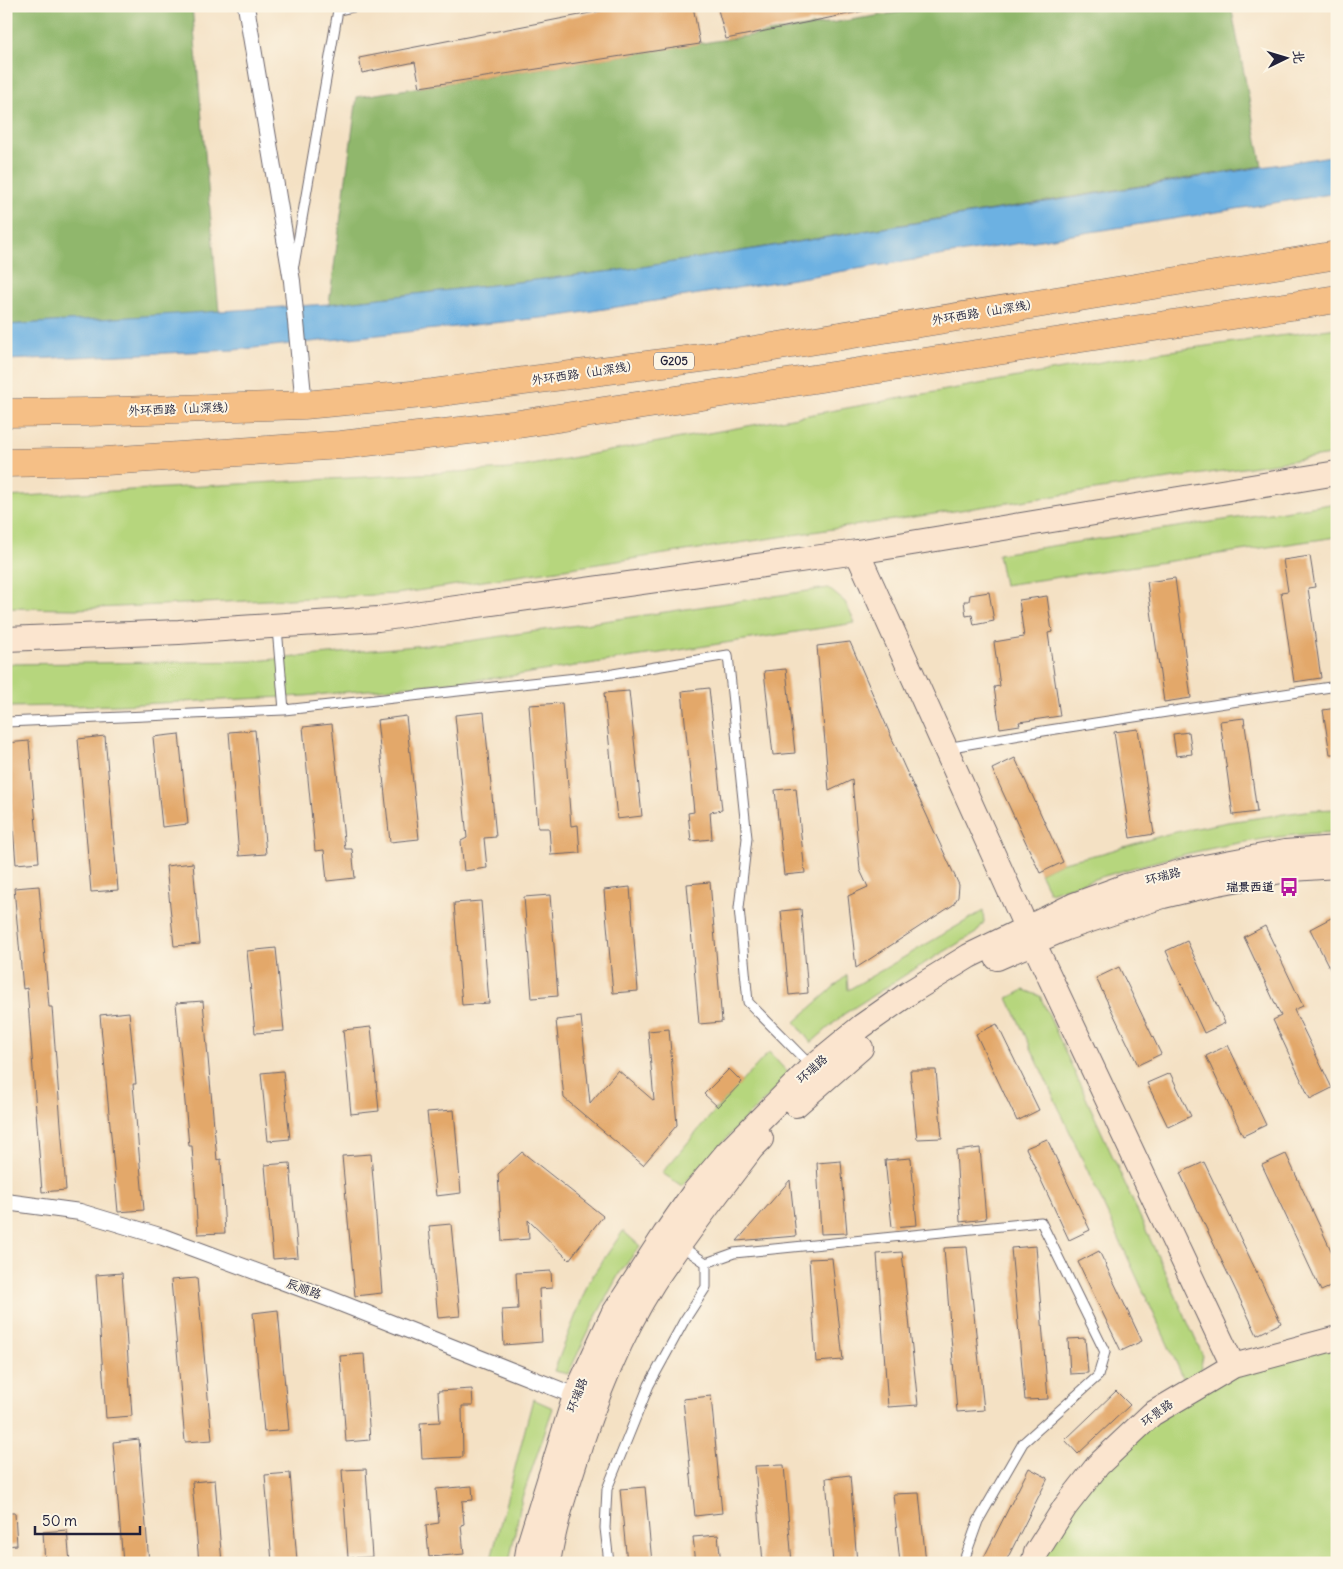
<svg xmlns="http://www.w3.org/2000/svg" width="1343" height="1569" viewBox="0 0 1343 1569" font-family="Delius,'LXGW WenKai TC',sans-serif">
	<rect width="100%" height="100%" fill="#fcf5e5"/>
	<filter id="ink" filterUnits="userSpaceOnUse"><feTurbulence type="fractalNoise" baseFrequency=".02" numOctaves="2"/><feDisplacementMap in="SourceGraphic" scale="10" xChannelSelector="R" yChannelSelector="G"/><feConvolveMatrix kernelMatrix="1 2 1 2 8 2 1 2 1" color-interpolation-filters="sRGB"/></filter>
	<filter id="wash" filterUnits="userSpaceOnUse"><feTurbulence type="fractalNoise" baseFrequency=".0096" numOctaves="4" result="noise"/><feDisplacementMap in="SourceGraphic" scale="20" xChannelSelector="R" yChannelSelector="G"/><feGaussianBlur stdDeviation="1.12" result="paint"/><feColorMatrix in="noise" values="0 0 0 0 0 0 0 0 0 0 0 0 0 0 0 0 0 1.4 0 .05"/><feComposite in="paint" operator="in"/></filter>
	<g filter="url(#wash)">
		<rect width="100%" height="100%" fill="#f4e1c4"/>
		<path fill="#b6d67d" stroke="#6c7c5c" d="M1337,328v126l-941,140 -321,15 -69,-1v-111l504,-28 624,-113z
			M1337,503v34l-333,48 -6,-31z
			M828,588l17,14 10,21 -351,54 -199,19 -186,9 -113,2v-43l248,-3 215,-20z
			M1337,809v23c-98,4 -194,31 -287,61l-10,-20 23,-11 40,-9 68,-20 57,-11 84,-12z
			M983,911l1,11 -8,11 -63,37 -69,44 -33,29 -16,-21 52,-47 1,15z
			M1024,990l16,6 163,360 -4,19 -12,11 -179,-388z
			M769,1052l21,23 -49,48 -59,63 -20,-13 56,-66z
			M623,1231l17,15 -21,28 -27,50 -24,50 -14,-3 35,-90z
			M1337,1338v225h-304l65,-98 135,-99z
			M533,1399l20,9 -31,90 -13,65h-19z"/>
		<path fill="#90b76c" stroke="#596c54" d="M6,6h186l27,306 -213,13z
			M940,6h291l31,160 -632,103 -301,35 28,-207z"/>
		<path fill="#6cb1e2" stroke="#476a8e" d="M1337,155v38l-777,123 -326,34 -228,10v-35l323,-21 301,-35z"/>
		<g id="blocks">
			<path fill="#e3a86a" d="M626,6h67l7,38 -280,43 -5,-25 -53,11 -3,-15z
				M717,6h27v5l21,-5h97l1,5 -137,28z
				M1310,556l5,31 -7,1 13,90 -27,4 -13,-90 7,-1 -5,-31z
				M1175,578l16,120 -27,4 -17,-120z
				M989,592l5,29 -20,4 -2,-10 -6,1 -2,-15h5l1,-6z
				M1047,596l5,36 -4,1 12,83 -41,6 1,3 -20,3 -6,-41 6,-1 -6,-44 30,-5 -5,-37z
				M850,642l54,124 55,119 -1,12 -5,8 -97,63 -8,-72 20,-9 -8,-17 -8,-90 -23,11 -12,-145z
				M786,669l9,84 -22,2 -9,-84z
				M709,688l13,122 -12,2 2,27 -21,2 -3,-28 6,-1 -12,-121z
				M629,691l13,125 -25,3 -13,-126z
				M562,703l9,123 7,-1 2,28 -29,2 -2,-27h-11l-9,-123z
				M1337,708v46h-7l-7,-44z
				M484,712l12,125 -12,1 3,30 -23,3 -3,-30 6,-3 -12,-123z
				M406,716l13,123 -29,3 -13,-122z
				M1244,718l13,94 -24,3 -13,-94z
				M332,724l13,125h7l3,29 -28,3 -3,-31 -9,1 -12,-124z
				M1138,729l16,105 -24,4 -16,-106z
				M255,730l11,124 -27,2 -10,-124z
				M1189,732l3,22 -16,2 -3,-22z
				M179,734l9,90 -26,3 -9,-90z
				M105,736l13,154 -27,2 -13,-153z
				M29,741l10,121 -23,2 -10,-121z
				M1015,758l48,104 -23,11 -48,-104z
				M796,788l9,85 -21,2 -9,-85z
				M193,863l7,81 -26,2 -8,-80z
				M710,882l12,140 -23,2 -12,-140z
				M39,886l10,121h3l14,183 -24,2 -15,-204 -4,1 -9,-101z
				M630,887l8,104 -25,2 -9,-103z
				M550,895l8,101 -26,2 -8,-101z
				M481,901l8,102 -27,2 -8,-102z
				M801,909l7,84 -19,2 -8,-84z
				M1333,917l4,7v59l-27,-54z
				M1265,926l38,80 -9,4 38,78 -22,11 -37,-79 8,-4 -37,-79z
				M1187,941l38,82 -21,10 -38,-82z
				M276,948l8,83 -29,2 -8,-82z
				M1119,967l42,87 -23,11 -42,-87z
				M203,1001l14,159 4,-1 4,74 -27,1 -6,-88h-3l-13,-143z
				M129,1012l7,72h-3l11,126 -26,2 -18,-197z
				M581,1017l9,86 28,-33 36,31 -6,-70 21,-2 8,96 -34,40 -79,-67 -8,-78z
				M997,1024l42,86 -22,11 -41,-87z
				M371,1027l8,84 -28,3 -8,-84z
				M1228,1045l38,80 -23,11 -37,-80z
				M729,1069l13,13 -24,25 -14,-13z
				M910,1070h26l6,68 -25,1z
				M283,1071l7,68 -22,2 -7,-68z
				M1170,1073l21,43 -23,11 -21,-44z
				M454,1110l7,83 -25,3 -9,-84z
				M1047,1139l43,91 -21,10 -43,-92z
				M980,1148l6,71 -26,3 -4,-71z
				M522,1152l81,64 -34,44 -41,-40 1,19 -27,2 -4,-67z
				M371,1154l11,139 -27,3 -13,-140z
				M1286,1154l51,109v21l-16,7 -59,-126z
				M911,1158l6,67 -25,2 -7,-67z
				M841,1161l6,72 -26,1 -4,-71z
				M1204,1162l77,161 -24,12 -77,-162z
				M290,1163l8,94 -25,2 -8,-94z
				M790,1180l6,56 -59,5z
				M451,1224l9,92 -22,2 -9,-92z
				M1036,1246l12,153 -23,1 -14,-152z
				M967,1247l17,163 -27,2 -13,-164z
				M1099,1251l43,90 -21,10 -43,-89z
				M902,1252l16,153 -30,2 -11,-153z
				M832,1258l11,102 -27,2 -7,-103z
				M551,1271l1,17 -13,1 3,53 -38,3 -2,-35 16,-1 -2,-36z
				M122,1273l10,143 -26,2 -10,-143z
				M197,1278l15,162 -27,2 -14,-162z
				M278,1310l11,120 -25,2 -11,-119z
				M1085,1338l3,35 -18,1 -2,-35z
				M364,1354l6,86 -24,2 -6,-86z
				M472,1389l1,17h-11l1,51 -41,2 -2,-36 20,-1 -2,-31z
				M1116,1391l14,14 -52,49 -13,-14z
				M711,1396l11,117 -27,3 -12,-117z
				M139,1439l10,124h-26l-10,-121z
				M784,1465l8,98h-29l-8,-97z
				M1029,1468l19,10 -43,85h-24z
				M366,1469l6,88 -24,1 -6,-88z
				M290,1473l7,88 -25,2 -7,-88z
				M850,1475l7,88h-24l-7,-85z
				M215,1480l7,83h-23l-7,-81z
				M472,1486l1,14 -11,1 2,23 -3,1 3,29 -35,3 -3,-32 13,-2 -3,-34z
				M645,1487l7,76h-25l-7,-74z
				M919,1493l7,70h-26l-7,-69z
				M6,1513h9l2,32 -11,1z
				M67,1530l3,33h-25l-2,-31z
				M718,1535l3,28h-25l-3,-26z"/>
		</g>
	</g>
	<g filter="url(#ink)">
		<use href="#blocks" fill-opacity="0" stroke="#6c656b" stroke-width="1"/>
		<g fill="none" stroke-linecap="round" stroke-linejoin="round">
			<g stroke="#6c656b" stroke-width="11">
				<path id="lane" d="M338,10l20,-4
					M294,265l44,-255 -1,-4
					M277,628l7,82
					M6,722l278,-12 329,-36 115,-19 19,183 -8,70 9,94 63,64
					M946,748l97,-17 294,-45
					M681,1246l25,17
					M706,1263l28,-10 307,-31 64,130 -7,24 -75,67 -45,78 -15,42
					M609,1563l-4,-35 2,-39 42,-104 35,-64 22,-34v-24"/>
			</g>
			<g stroke="#6c656b" stroke-width="18">
				<path id="street" d="M246,6l46,275 12,124
					M6,1202l74,10 83,25 167,62 253,100"/>
			</g>
			<g stroke="#6c656b" stroke-width="26">
				<path id="secondary" d="M857,552l169,375 207,439
					M6,639l173,-7 199,-13 479,-67 480,-79
					M997,958l69,-30 97,-32 50,-12 79,-15 45,-3
					M796,1105l65,-57
					M526,1563l3,-18 46,-149 37,-80 53,-82 30,-43 31,-37 86,-87 50,-41 50,-35 57,-35 105,-51 52,-19 63,-16 96,-18 52,-4
					M548,1563c5,-32 14,-62 24,-92 20,-65 45,-131 81,-188 31,-47 65,-90 99,-135l9,-9
					M1033,1563l3,-10 29,-46 33,-42 54,-51 81,-48 104,-28"/>
			</g>
			<g stroke="#6c656b" stroke-width="29">
				<path id="highway" d="M6,413l81,-1 217,-7 129,-12 291,-38 613,-100
					M6,463l100,-2 235,-16 171,-20 825,-126"/>
			</g>
			<use href="#lane" stroke="#fff" stroke-width="9"/>
			<use href="#street" stroke="#fff" stroke-width="16"/>
			<use href="#secondary" stroke="#fbe5cf" stroke-width="24"/>
			<use href="#highway" stroke="#f5bf86" stroke-width="28"/>
		</g>
	</g>
	<defs>
		<g id="bus-bare" transform="scale(1.5)"><path d="M-5-6H5V4H4V6H2V4H-2V6H-4V4H-5ZM-3.5-4V0h7V-4ZM-3.5 1.2v1.5H-2V1.2ZM2 1.2v1.5H3.5V1.2Z" fill="#b5179e" stroke="#fcf5e5" stroke-width="2.5" paint-order="stroke"/></g>
	</defs>
	<g fill-rule="evenodd">
		<use href="#bus-bare" x="1289" y="887"/>
	</g>
	<g text-anchor="middle" stroke-width="4" stroke-linejoin="round" paint-order="stroke">
		<rect fill="#fcf5e5" stroke="#63616e" stroke-width="1" x="654" y="352.5" width="40" height="17" rx="4"/>
		<g font-size="11" font-weight="bold" fill="#22223b">
			<text x="674" y="365">G205</text>
		</g>
		<g font-size="12" fill="#22223b" stroke="#fcf5e5">
			<text transform="translate(985 312) rotate(-9)" y="4">外环西路（山深线）</text>
			<text transform="translate(585 373) rotate(-8)" y="4">外环西路（山深线）</text>
			<text transform="translate(182 409) rotate(-2)" y="4">外环西路（山深线）</text>
			<text transform="translate(1163 876) rotate(-14)" y="4">环瑞路</text>
			<text transform="translate(812 1069) rotate(-42)" y="4">环瑞路</text>
			<text transform="translate(304 1289) rotate(20)" y="4">辰顺路</text>
			<text transform="translate(577 1395) rotate(-68)" y="4">环瑞路</text>
			<text transform="translate(1157 1413) rotate(-36)" y="4">环景路</text>
		</g>
		<g font-size="12" font-weight="bold" fill="#22223b" stroke="#fcf5e5" text-anchor="end">
			<text x="1274" y="891">瑞景西道</text>
		</g>
	</g>
	<rect width="1343" height="1569" fill="none" stroke="#fcf5e5" stroke-width="25"/>
	<g transform="translate(1286 58) rotate(85)" stroke="#fcf5e5" stroke-width="4" paint-order="stroke">
	<path d="M0-4L9 19L0 12L-9 19Z" fill="#22223b"/>
	<text y="-8" font-size="14" font-weight="bold" text-anchor="middle" fill="#22223b">北</text>
	</g>
	<path d="M35 1526v8h105v-8" fill="none" stroke="#22223b" stroke-width="2.5"/>
	<text x="42" y="1526" font-size="15" fill="#22223b" stroke="#fcf5e5" stroke-width="4" paint-order="stroke">50 m</text>
</svg>
